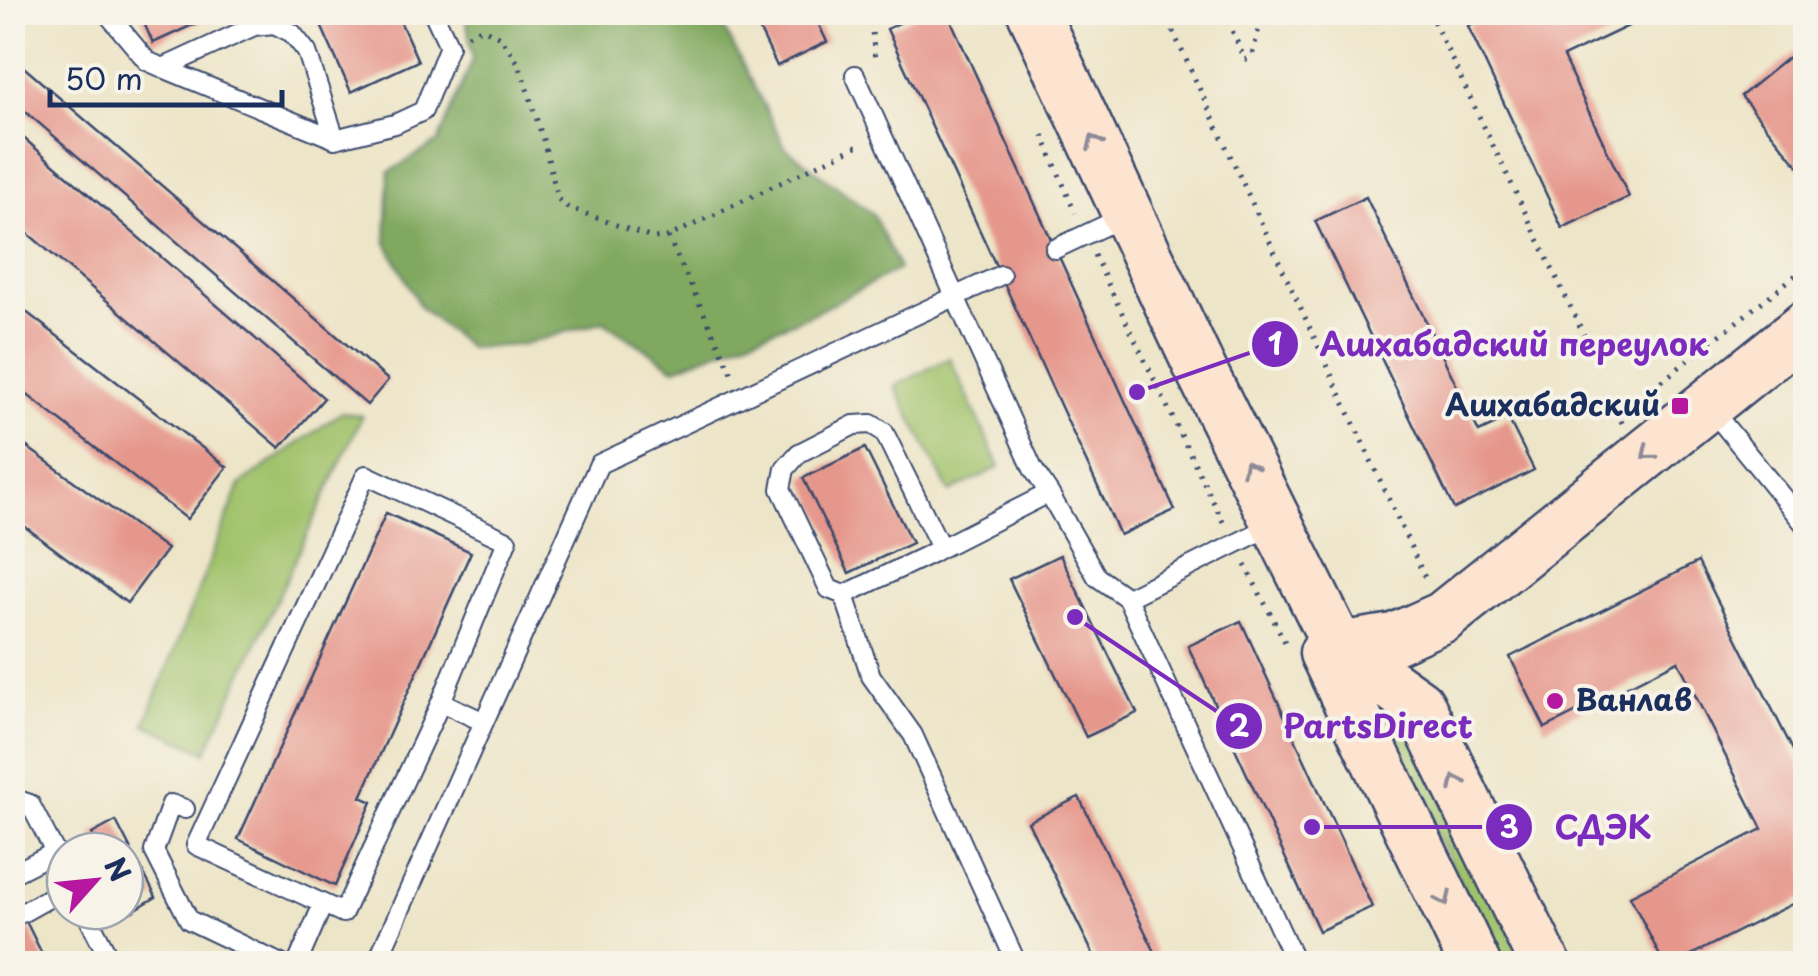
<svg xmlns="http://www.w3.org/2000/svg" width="1818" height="976" viewBox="0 0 1818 976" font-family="'Playpen Sans',sans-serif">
	<rect width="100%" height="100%" fill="#f7f3e8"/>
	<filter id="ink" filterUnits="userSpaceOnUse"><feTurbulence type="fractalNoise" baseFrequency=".01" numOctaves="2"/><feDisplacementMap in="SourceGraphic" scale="20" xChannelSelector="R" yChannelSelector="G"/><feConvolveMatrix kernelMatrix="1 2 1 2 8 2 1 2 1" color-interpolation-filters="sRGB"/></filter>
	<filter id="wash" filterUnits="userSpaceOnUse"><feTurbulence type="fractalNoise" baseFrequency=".0048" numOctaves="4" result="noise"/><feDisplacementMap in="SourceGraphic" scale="40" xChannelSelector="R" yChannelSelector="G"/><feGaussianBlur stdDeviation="2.25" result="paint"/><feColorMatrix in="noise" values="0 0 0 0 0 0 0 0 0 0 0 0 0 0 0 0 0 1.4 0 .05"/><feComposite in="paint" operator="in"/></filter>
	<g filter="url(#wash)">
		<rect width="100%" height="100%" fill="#ede5c8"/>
		<path fill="#a0c26b" stroke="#5e7864" stroke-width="2.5" d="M950,358l50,109 -51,25 -54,-106z
			M342,412l20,4 -156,336 -61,-28 95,-239z
			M1411,727l115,236h-27l-109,-224z"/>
		<path fill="#80a85f" stroke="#4e6c5e" stroke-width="2.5" d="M465,13h251l70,135 87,66 26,55 -89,46 -135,53 -72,-47 -81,24 -53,3 -49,-41 -34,-66 3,-69 49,-30 35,-83z"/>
		<g id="blocks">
			<path fill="#e6978c" d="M139,12h82l-68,31z
				M315,12h81l22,49 -67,31z
				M751,12h62l14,30 -50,24z
				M922,12h25l228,498 -55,25 -233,-506z
				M1496,12h162l-95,45 66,140 -67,31 -94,-202z
				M1806,43v132l-65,-79z
				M12,57l376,323 -21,25 -355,-305z
				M12,128l312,270 -44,50 -268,-228z
				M1366,197l113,235 29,-14 26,52 -80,39 -139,-288z
				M12,301l215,166 -40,52 -175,-136z
				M12,436l155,113 -40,54 -115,-86z
				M865,448l47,95 -63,30 -46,-95z
				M386,513l85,39 -110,245 11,5 -37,84 -97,-47z
				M1060,555l77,158 -51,24 -77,-158z
				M1698,562l108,214v121l-133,67h-9l-34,-68 132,-67 -84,-168 -133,67 -35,-71z
				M1241,621l131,286 -53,24 -131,-285z
				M1079,797l77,157 -18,10h-40l-70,-142z
				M116,821l15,29 -6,3v-2h-25l-8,-17z
				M141,868l15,29 -25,15 -6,-12v-23z
				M12,895l10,18 25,51h-35z"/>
		</g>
	</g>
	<g filter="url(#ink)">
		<use href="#blocks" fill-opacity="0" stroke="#3a4a6e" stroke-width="2.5"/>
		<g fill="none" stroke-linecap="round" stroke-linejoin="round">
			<g stroke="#3a4a6e" stroke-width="22">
				<path id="service" d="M106,12l41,49 16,7
					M855,75l178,394 16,24 48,84 30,21 138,-69
					M335,139l-28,-87 -15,-19 -18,-9 -20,2 -91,42 172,71 60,-15 28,-13 26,-65 -16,-34
					M1055,249l72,-34
					M1711,409l95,117
					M941,548l-57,-116 -13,-8 -17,1 -55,28 -14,16 -4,20 48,100 15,6 88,-42 9,-5 108,-55
					M844,595l27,81 42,59 104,229
					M1127,598l169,366
					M441,702l-98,211 -147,-68 170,-370 141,66 -66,161 43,20
					M12,798l18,6 35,67
					M185,809l-14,-5 -17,47 35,69 92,44
					M12,874l43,-22
					M85,911l27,53
					M22,913l43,-24
					M297,964l23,-53
					M376,964l223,-500 402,-189"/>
			</g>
			<g stroke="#3a4a6e" stroke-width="55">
				<path id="secondary" d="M1033,12l165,352 141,284 80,57 126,259
					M1475,964l-150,-311 14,-5 55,-9 49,-22 363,-291"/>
			</g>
			<path stroke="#3a4a6e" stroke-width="5" stroke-dasharray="2.5 8" stroke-linecap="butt" d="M870,12l5,48
				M1164,12l263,570
				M1224,12l21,48 7,-4 11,-44
				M1429,12l155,323
				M468,35l15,-7 17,9 19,27 24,75 15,60 9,8 85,31 16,-1 195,-94
				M1043,135l32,78
				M668,237l65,138
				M1094,255l130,269
				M1622,423l-3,-8 187,-148
				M1245,565l41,79"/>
			<use href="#service" stroke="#fff" stroke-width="18"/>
			<use href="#secondary" stroke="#fde4d0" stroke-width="50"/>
		</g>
		<defs><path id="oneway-chevron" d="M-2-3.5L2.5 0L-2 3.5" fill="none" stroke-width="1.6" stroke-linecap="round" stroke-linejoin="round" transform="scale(2.5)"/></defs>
		<g stroke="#8c8a97">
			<use href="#oneway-chevron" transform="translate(1094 142) rotate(-115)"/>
			<use href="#oneway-chevron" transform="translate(1648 453) rotate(141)"/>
			<use href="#oneway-chevron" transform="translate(1249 467) rotate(-116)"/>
			<use href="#oneway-chevron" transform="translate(1456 782) rotate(-116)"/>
			<use href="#oneway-chevron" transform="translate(1444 899) rotate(65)"/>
		</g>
	</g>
	<g fill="#b5179e" stroke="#f7f3e8" stroke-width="4">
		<rect x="1670" y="396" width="20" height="20" rx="5"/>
		<circle cx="1555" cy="701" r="10"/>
	</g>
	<g text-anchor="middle" stroke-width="8" stroke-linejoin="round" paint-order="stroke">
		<g font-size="30" font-weight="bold" fill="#1b2f5e" stroke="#f7f3e8" text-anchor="end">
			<text x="1660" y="416">Ашхабадский</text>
			<text x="1575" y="711" text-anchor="start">Ванлав</text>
		</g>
	</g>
	<path fill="none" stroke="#7b2cbf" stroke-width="4" d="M1137 392L1275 344M1075 617L1239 726M1312 827L1509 827"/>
	<g fill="#7b2cbf" stroke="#f7f3e8" stroke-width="4">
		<circle cx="1137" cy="392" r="10"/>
		<circle cx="1075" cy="617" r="10"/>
		<circle cx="1312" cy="827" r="10"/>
		<circle cx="1275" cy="344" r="25"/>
		<circle cx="1239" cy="726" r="25"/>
		<circle cx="1509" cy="827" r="25"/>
	</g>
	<g font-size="30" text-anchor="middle" font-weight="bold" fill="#fff">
		<text x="1275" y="355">1</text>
		<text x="1239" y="737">2</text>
		<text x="1509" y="838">3</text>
	</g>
	<g font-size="32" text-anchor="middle" font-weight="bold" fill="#7b2cbf" stroke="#f7f3e8" stroke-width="8" stroke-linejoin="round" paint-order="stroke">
		<text x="1514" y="356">Ашхабадский переулок</text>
		<text x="1378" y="738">PartsDirect</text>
		<text x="1603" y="839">СДЭК</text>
	</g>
	<rect width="1818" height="976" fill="none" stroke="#f7f3e8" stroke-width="50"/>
	<g transform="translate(95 881) rotate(63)"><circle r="48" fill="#f7f3e8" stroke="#9fa5b1" stroke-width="2.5"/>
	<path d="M0-8L18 38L0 25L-18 38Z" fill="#b5179e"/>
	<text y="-15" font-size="28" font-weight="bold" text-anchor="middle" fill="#1b2f5e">N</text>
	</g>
	<path d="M50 90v15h232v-15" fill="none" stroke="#1b2f5e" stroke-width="5"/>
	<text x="65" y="90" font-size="30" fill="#1b2f5e" stroke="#f7f3e8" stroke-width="8" paint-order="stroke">50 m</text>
</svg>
